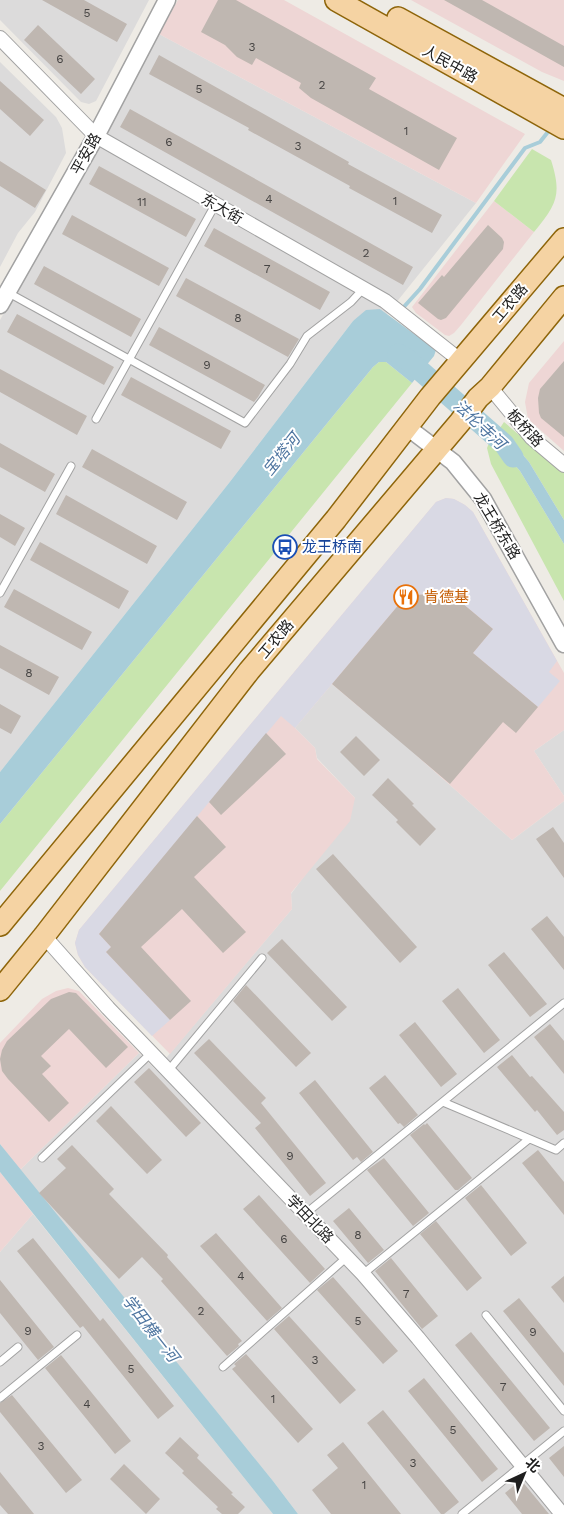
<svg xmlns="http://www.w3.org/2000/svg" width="564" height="1514" viewBox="0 0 564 1514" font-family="'Work Sans','Noto Sans SC',sans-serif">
	<rect width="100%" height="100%" fill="#eeebe5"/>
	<path fill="#dcdbdb" d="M0,0h149l-53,101 -7,3 -8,-2 -81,-82z
		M159,34l317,169 -89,111 -7,-5 -27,12 -124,162 -229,289v-452z
		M0,62l56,55 6,11 4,25 -31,59 -17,21 -18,34z
		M332,684l33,28 15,-17 36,60 96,85 52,-39v713h-266l-25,-33 -253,-311 119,-117 17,17 136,-161 -1,-15 14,-19 50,-77 -38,-40 -2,-10 -20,-20z
		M564,730v66l-30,-45z
		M33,1214l240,300h-273v-262z"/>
	<path fill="#eed6d5" d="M178,0h106l241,134 -49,69 -317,-169z
		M411,0h153v81l-22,-9z
		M494,201l40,31 -73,93 -7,8 -5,3 -4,-1 -29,-22 -4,-6z
		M564,341v110l-36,-32 -3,-17 4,-19z
		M446,498l8,1 11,6 8,7 91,161v57l-30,21 30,45v5l-52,39 -96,-85 14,-17 -51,-43 -14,17 -33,-28 -37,44 20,20 2,11 38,39 -5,23 -59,72 1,16 -122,145 -85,-87 -7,-12 -3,-12 4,-13 357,-428z
		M68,988l11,3 60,62 -119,117 -20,-26v-101l42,-44 14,-8z
		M0,1172l33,42 -33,38z"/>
	<path fill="#c8e5ae" d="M532,149l19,11c11,35 6,44 -17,72l-40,-31z
		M379,362h7l26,21 -412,508v-67l373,-457z
		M504,422l60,51v47l-35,-58 -29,-34z
		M491,438l29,33 44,73v57l-73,-137 -4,-16z"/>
	<path fill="#d9d9e4" d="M446,498l8,1 11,6 8,7 84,149 -8,11 11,9 -22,26 -65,-54 20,-24 -44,-37 -43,4 -111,132 -14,-12 -182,218 12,13 -5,5 64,68 -18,16 -67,-69 -7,-12 -3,-12 4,-13 357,-428z"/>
	<path fill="#a8cdd9" d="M380,309l56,41 -2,6 -22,27 -26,-21h-7l-6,5 -373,457v-52l229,-289 124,-162 13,-11z
		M500,428l29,34 35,58v24l-44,-73 -29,-33z
		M0,1144l273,337 25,33h-25l-273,-342z"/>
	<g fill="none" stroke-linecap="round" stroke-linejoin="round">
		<path stroke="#a8cdd9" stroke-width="4" d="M401,310l19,-21 105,-141 15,-6 11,-14"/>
		<path stroke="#a8cdd9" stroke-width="21" d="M398,354l9,5 97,85 9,13"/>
	</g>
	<path fill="#bfb7b1" d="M42,0h42l43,24 -10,18z
		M218,0h18l140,78 -7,11 88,49 -18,32 -128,-72 -12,-10 2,-5 -45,-25 -4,7 -15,-8 -12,-12 -24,-13z
		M444,0h38l9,5 73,41v21z
		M38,25l57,54 -14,15 -57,-54z
		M159,55l190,107 -1,2 94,51 -10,18 -83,-45 1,-2 -102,-56 1,-2 -100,-54z
		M0,81l44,39 -14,16 -30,-27z
		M130,109l283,158 -10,18 -283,-158z
		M0,161l46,29 -11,18 -35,-22z
		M99,166l97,53 -10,18 -97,-53z
		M72,215l97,53 -10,18 -97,-52z
		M488,225l14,13 2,4 -1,7 -57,69 -5,2 -3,-1 -20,-16 24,-28 2,2z
		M214,228l116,64 -10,18 -116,-64z
		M44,266l97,53 -10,18 -97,-53z
		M186,278l113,61 -11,18 -112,-61z
		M17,314l97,53 -10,18 -97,-53z
		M159,327l106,58 -7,12 -4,5 -105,-57z
		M564,361v76l-23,-19 -2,-5 -1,-15 2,-9z
		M0,369l87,47 -10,19 -77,-43z
		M131,377l100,54 -10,18 -100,-54z
		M0,443l55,31 -10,18 -45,-25z
		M92,449l95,53 -10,18 -95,-53z
		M66,495l91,51 -10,18 -91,-50z
		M0,514l25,14 -10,18 -15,-9z
		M40,542l89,49 -10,18 -89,-49z
		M14,589l78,43 -10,18 -78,-43z
		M449,592l44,37 -20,24 65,54 -22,26 -13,-11 -53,62 -118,-100 74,-88z
		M0,645l59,32 -10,18 -49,-27z
		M0,704l21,12 -10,18 -11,-6z
		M266,733l20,21 -65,61 -12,-13z
		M356,736l24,24 -16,16 -24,-24z
		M388,778l26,26 -2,1 24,24 -16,17 -24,-24 2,-2 -26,-25z
		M197,816l29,31 -32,30 52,55 -23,21 -41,-44 -41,38 50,54 -21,19 -64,-68 5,-5 -12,-13z
		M553,827l11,16v35l-28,-39z
		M333,854l84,93 -17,16 -84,-94z
		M547,916l17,21v33l-33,-41z
		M282,939l65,68 -15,14 -65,-68z
		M504,952l43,52 -17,13 -42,-52z
		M246,985l65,68 -15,14 -63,-66z
		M458,988l42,52 -16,13 -42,-52z
		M69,992l7,1 52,54 -22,21 -37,-39 -28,27 10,10 -9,8 27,29 -20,19 -41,-43 -6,-8 -2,-12 2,-9 5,-9 44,-42z
		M415,1022l42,52 -16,13 -42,-52z
		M550,1024l14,17v33l-30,-37z
		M209,1039l57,59 -5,5 65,80 -16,13 -55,-68 6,-5 -67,-70z
		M512,1055l18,22 2,-1 32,36v18l-7,5 -20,-25 -2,2 -38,-45z
		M149,1068l52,55 -15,14 -52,-55z
		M385,1075l33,40 -14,12 -4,-4 -2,1 -29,-36z
		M315,1080l58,72 -12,10 -4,-5 -4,3 -54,-67z
		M111,1106l51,54 -15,14 -51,-53z
		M427,1123l45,55 -14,12h-3l-45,-55 14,-11 1,1z
		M72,1145l42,44 -5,5 59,61 -1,2 75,84 -4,3 1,2 -12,10 -66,-75 2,-2 -21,-22 -23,22 -80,-86 27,-25 -9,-9z
		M538,1150l26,32v33l-42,-52z
		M384,1158l45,55 -16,13 -46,-56z
		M481,1185l46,58 -16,13 -46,-58z
		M259,1195l66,74 -15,14 -67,-74z
		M349,1208l35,42 -16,13 -35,-42z
		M436,1221l46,57 -15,13 -47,-57z
		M216,1233l66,75 -15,13 -67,-75z
		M33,1238l67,83 3,-3 71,88 -16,13 -75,-93 -3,2 -63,-77z
		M391,1258l47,58 -16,13 -47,-58z
		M564,1276v27l-13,-16z
		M333,1277l65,74 -15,13 -66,-74z
		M0,1280l54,67 -16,13 -38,-47z
		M519,1298l45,55v33l-61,-75z
		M289,1316l67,74 -16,14 -66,-75z
		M471,1332l79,96 -16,13 -79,-96z
		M246,1354l67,75 -15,14 -66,-74 4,-3 -2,-2z
		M61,1355l70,86 -16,13 -70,-86z
		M424,1378l74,91 -16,13 -74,-91z
		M12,1395l70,85 -16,13 -66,-81v-9z
		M383,1410l76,92 -15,12h-3l-74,-91z
		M180,1437l19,18 -2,3 36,35 -2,1 14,13 -7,7h-16l-6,-5 2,-2 -36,-34 2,-2 -19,-18z
		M343,1442l58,72h-70l-19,-24 26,-22 -11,-13z
		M564,1446v31l-15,-19z
		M124,1464l36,35 -14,15 -36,-35z
		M0,1472l34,42h-26l-8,-9z
		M521,1480l28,34h-27l-17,-21z"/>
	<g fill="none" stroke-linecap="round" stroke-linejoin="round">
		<g stroke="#a2a2a2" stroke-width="9">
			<path id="service" d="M7,292l238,131 45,-59 17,-28 44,-34 12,-13
				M96,419l119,-214
				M0,593l71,-127
				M168,1071l94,-113
				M443,1102l113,48 8,-7
				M42,1158l109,-105
				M305,1214l259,-211
				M363,1274l166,-135
				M486,1315l78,96
				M0,1362l18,-15
				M223,1367l124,-110
				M0,1398l77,-63
				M462,1514l102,-83"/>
		</g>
		<g stroke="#a2a2a2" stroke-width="16">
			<path id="minor" d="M0,38l96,98 289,165 76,60
				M490,387l42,51 32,27
				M44,936l64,72 255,266 55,64 144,176"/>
		</g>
		<g stroke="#a2a2a2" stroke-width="19">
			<path id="tertiary" d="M0,305l96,-169 71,-136
				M407,427l46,35 30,37 81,145"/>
		</g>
		<g stroke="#8e650a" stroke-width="24">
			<path id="primary" d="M336,0l228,128
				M398,18l166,91
				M0,925l336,-406 94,-122 134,-158
				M0,990l44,-54 205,-265 211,-249 18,-24 12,-11 74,-90"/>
		</g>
		<use href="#service" stroke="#fff" stroke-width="7"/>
		<use href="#minor" stroke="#fff" stroke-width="14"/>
		<use href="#tertiary" stroke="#fff" stroke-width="16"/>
		<use href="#primary" stroke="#f5d3a3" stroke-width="21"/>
	</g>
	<defs>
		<g id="bus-ring" transform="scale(1.25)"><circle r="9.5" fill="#fff" stroke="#1a4fb4" stroke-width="1.5"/><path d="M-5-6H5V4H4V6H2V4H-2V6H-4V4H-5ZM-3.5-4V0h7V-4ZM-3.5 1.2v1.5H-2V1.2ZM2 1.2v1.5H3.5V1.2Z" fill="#1a4fb4"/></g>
		<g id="restaurant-ring" transform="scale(1.25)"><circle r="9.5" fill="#fff" stroke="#e8710a" stroke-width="1.5"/><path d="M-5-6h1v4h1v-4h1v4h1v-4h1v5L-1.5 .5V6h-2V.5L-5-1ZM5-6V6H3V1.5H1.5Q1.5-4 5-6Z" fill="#e8710a"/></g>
	</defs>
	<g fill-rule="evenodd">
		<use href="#bus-ring" x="285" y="547"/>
		<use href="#restaurant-ring" x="406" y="597"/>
	</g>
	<g text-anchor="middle" stroke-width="4" stroke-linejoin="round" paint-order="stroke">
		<g font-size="12" fill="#464443">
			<text x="87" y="17">5</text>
			<text x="252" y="51">3</text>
			<text x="60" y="63">6</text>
			<text x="322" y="89">2</text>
			<text x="199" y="93">5</text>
			<text x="406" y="135">1</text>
			<text x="169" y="146">6</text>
			<text x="298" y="150">3</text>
			<text x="269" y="203">4</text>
			<text x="395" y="205">1</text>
			<text x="142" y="206">11</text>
			<text x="366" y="257">2</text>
			<text x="267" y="273">7</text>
			<text x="238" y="322">8</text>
			<text x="207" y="369">9</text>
			<text x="29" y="677">8</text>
			<text x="290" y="1160">9</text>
			<text x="358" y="1239">8</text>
			<text x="284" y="1243">6</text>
			<text x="241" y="1280">4</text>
			<text x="406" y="1298">7</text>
			<text x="201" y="1315">2</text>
			<text x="358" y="1325">5</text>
			<text x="28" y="1335">9</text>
			<text x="533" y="1336">9</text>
			<text x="315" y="1364">3</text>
			<text x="131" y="1373">5</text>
			<text x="503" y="1391">7</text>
			<text x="273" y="1403">1</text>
			<text x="87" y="1408">4</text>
			<text x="453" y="1434">5</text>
			<text x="41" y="1450">3</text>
			<text x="413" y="1467">3</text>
			<text x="364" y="1489">1</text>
		</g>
		<g font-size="15" fill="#1e1e1e" stroke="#fff">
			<text transform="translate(450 64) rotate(29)" y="5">人民中路</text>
			<text transform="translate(86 154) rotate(-61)" y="5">平安路</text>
			<text transform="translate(222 209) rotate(30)" y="5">东大街</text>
			<text transform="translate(510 303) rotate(-50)" y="5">工农路</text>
			<text transform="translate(525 428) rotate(47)" y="5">板桥路</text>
			<text transform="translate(497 526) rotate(59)" y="5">龙王桥东路</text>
			<text transform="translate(276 639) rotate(-50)" y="5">工农路</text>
			<text transform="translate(310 1219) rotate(46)" y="5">学田北路</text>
		</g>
		<g font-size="15" fill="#164399" stroke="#fff" text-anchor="start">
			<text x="302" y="552">龙王桥南</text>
		</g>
		<g font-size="15" fill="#c56008" stroke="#fff" text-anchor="start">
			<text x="424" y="602">肯德基</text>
		</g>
		<g font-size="16" font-style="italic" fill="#4e75a0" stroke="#fff">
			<text transform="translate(480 424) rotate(43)" y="6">法伦寺河</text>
			<text transform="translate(281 454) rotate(-51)" y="6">宝塔河</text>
			<text transform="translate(151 1328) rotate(52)" y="6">学田横一河</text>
		</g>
	</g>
	<g transform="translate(524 1474) rotate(44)" stroke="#ffffff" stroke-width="4" paint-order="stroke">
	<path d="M0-4L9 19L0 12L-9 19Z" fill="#1e1e1e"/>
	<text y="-8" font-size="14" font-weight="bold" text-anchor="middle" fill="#1e1e1e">北</text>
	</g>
</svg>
